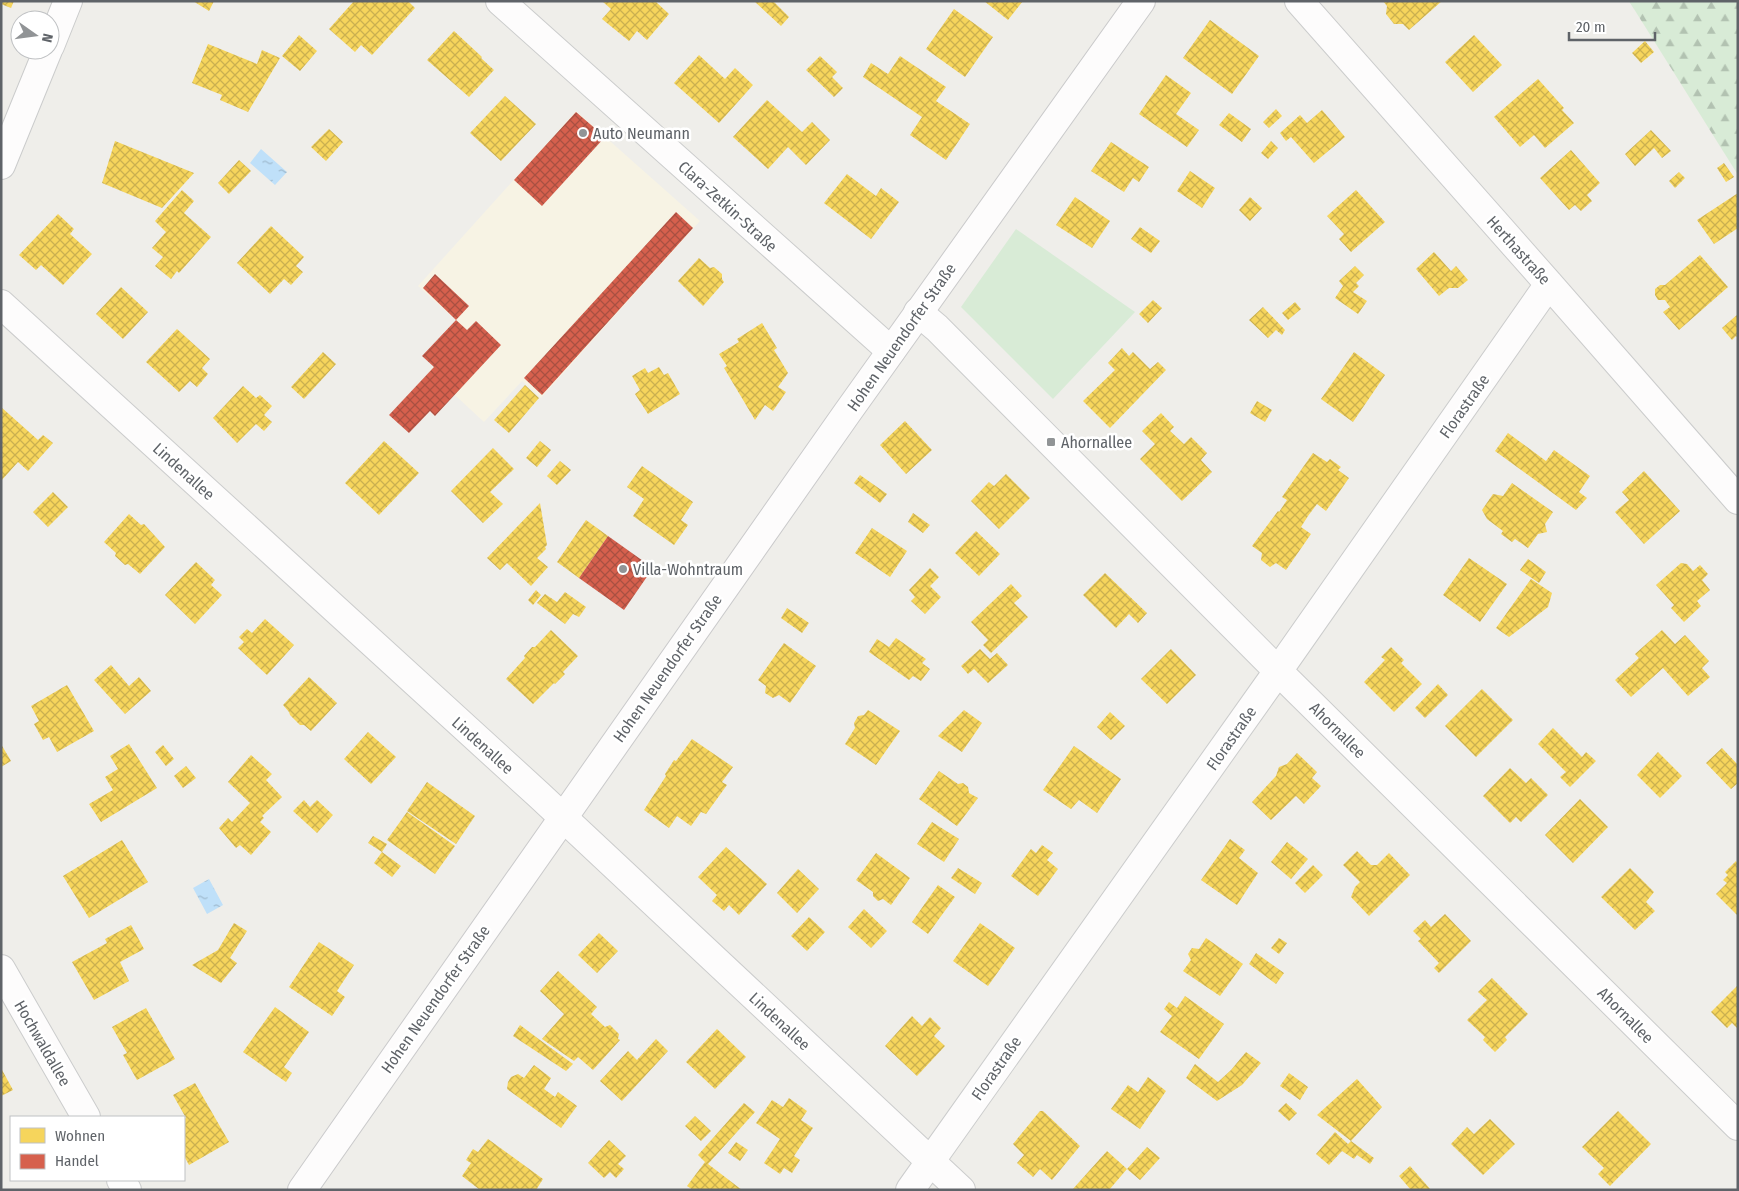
<svg xmlns="http://www.w3.org/2000/svg" width="1739" height="1191" viewBox="0 0 1739 1191" font-family="'Fira Sans Condensed',sans-serif">
	<defs>
		<pattern id="forest-firs" width="22" height="20" patternUnits="userSpaceOnUse" patternTransform="scale(1.25)"><rect width="22" height="20" fill="#d8ebd6"/><path d="M5 1l3.5 6h-7zM16 11l3.5 6h-7z" fill="#b2c2b1"/></pattern>
		<pattern id="water-ripples" width="26" height="14" patternUnits="userSpaceOnUse" patternTransform="scale(1.25)"><rect width="26" height="14" fill="#bfe0f9"/><path d="M2 4q2-2 4 0t4 0M15 11q2-2 4 0t4 0" fill="none" stroke="#9eb9cd"/></pattern>
		<pattern id="homes-cross-hatch" width="8" height="8" patternUnits="userSpaceOnUse" patternTransform="scale(1.25)"><rect width="8" height="8" fill="#f6d55c"/><path d="M0 0l8 8M0 8l8-8" fill="none" stroke="#cab050"/></pattern>
		<pattern id="shops-cross-hatch" width="8" height="8" patternUnits="userSpaceOnUse" patternTransform="scale(1.25)"><rect width="8" height="8" fill="#d6604d"/><path d="M0 0l8 8M0 8l8-8" fill="none" stroke="#a85042"/></pattern>
	</defs>
	<rect width="100%" height="100%" fill="#efeeea"/>
	<path fill="#f7f3e4" d="M576,111l124,110 -159,177 -19,-17 -38,41 -55,-51 38,-41 -49,-44z"/>
	<path fill="url(#forest-firs)" d="M1629,1h109v174z"/>
	<path fill="#d8ebd6" d="M1016,229l119,83 -82,87 -92,-92z"/>
	<path fill="url(#water-ripples)" d="M261,149l26,23 -12,13 -25,-22z
		M209,879l14,26 -16,9 -14,-26z"/>
	<path fill="url(#homes-cross-hatch)" d="M1,1h13l-3,7 -10,-4z
		M193,1h21l-5,10z
		M354,1h54l7,7 -43,47 -11,-10 -6,7 -26,-23z
		M602,1h53l14,13 -22,26 -10,-9 -8,10 -27,-22 9,-10z
		M754,1h19l16,16 -8,9z
		M984,1h39l-15,19z
		M1383,1h59l-33,29 -6,-6h-9l-8,-10 1,-8z
		M954,9l39,28 -28,40 -39,-28z
		M1210,20l49,36 -27,38 -49,-36z
		M454,31l28,26 -1,1 13,12 -25,27 -42,-37z
		M299,35l18,16 -17,20 -18,-15z
		M1474,35l28,30 -29,27 -28,-30z
		M1645,41l9,11 -13,11 -9,-10z
		M208,44l49,20 5,-14 18,8 -32,54 -28,-12 2,-5 -30,-12z
		M699,55l26,24 10,-11 18,17 -34,38 -45,-40z
		M820,56l17,16 -5,5 11,11 -9,9 -28,-27z
		M900,56l46,31 -10,14 34,23 -24,36 -36,-25 12,-18 -59,-40 8,-14 17,11z
		M1166,75l25,18 -15,21 23,16 -12,17 -48,-33z
		M1538,79l26,29 -2,2 12,13 -29,25 -11,-13 -14,12 -26,-30z
		M505,96l31,28 -35,37 -31,-28z
		M767,100l35,32 10,-10 18,18 -24,25 -18,-18 -20,22 -35,-32z
		M1276,109l6,7 -13,12 -6,-6z
		M1322,110l23,27 -31,26 -23,-26 -5,4 -6,-8 20,-18 7,8z
		M1229,113l22,16 -9,13 -23,-17z
		M329,129l14,13 -17,19 -15,-14z
		M1651,130l20,21 -9,7 -8,-10 -19,18 -10,-12z
		M115,141l79,32 -32,35 -60,-25z
		M1271,141l7,7 -10,11 -7,-6z
		M1111,142l38,25 -10,15 -6,-4 -9,14 -33,-21z
		M1571,150l29,33 -13,12 5,6 -11,10 -6,-6 -6,5 -29,-32z
		M239,160l12,11 -22,23 -11,-11z
		M1724,163l10,14 -8,5 -9,-14z
		M1190,171l25,17 -13,20 -25,-17z
		M1679,172l6,6 -10,10 -6,-7z
		M847,174l29,22 5,-8 18,14 -28,37 -47,-36z
		M182,190l12,11 -10,12 27,24 -32,36 -2,-2 -6,8 -16,-13 8,-9 -11,-9 14,-16 -11,-11z
		M1356,190l29,32 -34,30 -12,-13 5,-5 -17,-18z
		M1738,193v35l-24,16 -17,-24z
		M1075,197l35,24 -18,27 -36,-23z
		M1250,197l12,11 -12,13 -11,-11z
		M58,214l16,15 -4,5 22,20 -29,31 -22,-20 -5,5 -17,-15z
		M271,226l33,31 -8,9 7,6 -12,13 -7,-6 -14,15 -33,-31z
		M1140,227l20,14 -9,12 -20,-14z
		M1434,252l17,19 5,-5 12,14 -10,8h-9l-10,8 -23,-27z
		M1700,255l28,32 -49,43 -16,-18 7,-5 -5,-7h-7l-3,-5v-6l5,-4h5z
		M699,258l11,10 4,-1 8,7v5l2,3 -21,24 -25,-25z
		M1355,266l9,9 -8,8 3,3 -6,6 14,9 -9,13 -23,-16 8,-12 -4,-5z
		M121,287l27,25 -25,27 -27,-25z
		M1153,300l9,8 -14,15 -9,-9z
		M1295,302l6,7 -13,11 -6,-7z
		M1263,307l22,23 -3,5 -6,-5 -8,8 -19,-18z
		M1738,314v24l-2,-2 -4,4 -10,-12z
		M762,323l15,25 -3,2 14,23 -10,14 8,5 -13,19 -8,-6 -10,15 -31,-52 3,-2 -8,-12 20,-12 -2,-3z
		M177,329l33,30 -8,9 6,6 -11,13 -7,-6 -11,11 -33,-30z
		M1122,348l7,8 4,-4 17,17 8,-7 8,8 -56,58 -27,-27 32,-31 -7,-7z
		M323,352l13,12 -32,35 -13,-12z
		M1354,352l31,23 -32,47 -32,-23z
		M659,367l5,8 4,-2 12,21 -32,20 -13,-20 5,-4 -8,-14 13,-8 3,5z
		M525,385l14,13 -30,35 -15,-13z
		M243,386l13,12 4,-3 12,11 -8,9 8,7 -8,9 -8,-7 -19,19 -24,-25z
		M1257,401l15,9 -7,12 -15,-9z
		M1,407l37,33 5,-5 10,8 -25,28 -10,-9 -17,19z
		M1161,413l13,14 -4,4 14,13 7,-7 16,16 -6,7 11,12 -30,29 -42,-42 15,-15 -13,-13z
		M905,421l27,29 -26,24 -26,-29z
		M1508,433l38,28 8,-11 36,26 -11,16 8,6 -11,12 -81,-59z
		M384,441l35,32 -40,42 -34,-32z
		M540,441l11,9 -14,17 -11,-9z
		M493,448l21,21 -24,23 13,12 -20,19 -32,-32z
		M1313,453l14,9 3,-3 11,8 -3,3 11,8 -23,33 -9,-7 -9,12 -7,11 10,7 -25,36 -10,-7 -6,4 -9,-7 1,-7 -10,-7 26,-35 1,1 8,-12 -5,-3z
		M560,461l11,9 -14,15 -10,-9z
		M642,466l51,36 -12,18 7,5 -14,20 -41,-29 11,-17 -17,-12z
		M1644,471l36,40 -36,33 -29,-32 14,-12 -7,-8z
		M1006,474l24,24 -31,31 -28,-28 18,-19 5,4z
		M860,475l27,19 -7,9 -26,-20z
		M1512,483l41,29 -8,12 2,8 -9,2 -10,14 -13,-9 -3,3 -11,-8 2,-3 -16,-12 -5,-9 11,-16 10,2z
		M53,492l15,15 -20,20 -15,-15z
		M540,503l7,42 -2,2 1,2 -9,9 11,9 -17,19 -24,-23 -7,7 -13,-12z
		M913,513l17,12 -7,8 -15,-11z
		M129,514l12,11 3,-1 21,23 -25,27 -12,-10 -3,1 -10,-9 1,-3 -12,-11z
		M586,520l22,16 -29,42 -22,-16z
		M872,528l35,23 -17,26 -35,-24z
		M976,531l24,23 -21,22 -24,-23z
		M1469,558l38,26 -27,38 -37,-27z
		M1528,559l18,13 -7,11 -19,-13z
		M196,562l19,18 -4,5 11,10 -27,29 -30,-29z
		M1681,563l6,1 6,7 7,-6 8,9 -6,6 8,10 -13,11 4,5 -17,16 -13,-14 3,-3 -18,-20z
		M930,568l9,9 -9,9 11,11 -16,17 -14,-13 4,-4 -6,-7z
		M1105,573l42,40 -9,10 -9,-9 -13,14 -33,-33z
		M1531,579l21,14 -4,14 -39,30 -13,-9z
		M1011,584l11,12 -8,7 14,14 -37,36 -8,-8 5,-5 -17,-18z
		M536,590l5,5 -8,10 -5,-5z
		M565,592l21,15 -7,10 -6,-3 -8,10 -28,-21 8,-9 12,8z
		M787,608l22,15 -7,10 -21,-15z
		M265,619l29,26 -27,30 -29,-27 6,-6 -5,-5 8,-8 5,4z
		M551,630l27,26 -15,16 2,2 -10,10 -1,-1 -21,21 -27,-25 19,-21 -1,-2 8,-9h3z
		M1662,630l13,14 10,-9 24,26 -7,7 8,9 -22,19 -25,-28 -32,29 -16,-17 24,-22 -4,-4z
		M896,638l30,21 -4,4 8,6 -9,12 -8,-5 -4,4 -40,-28 8,-13 12,8z
		M784,643l32,23 -26,37 -11,-8 -6,3 -8,-5 1,-7 -8,-6z
		M1391,647l13,13 -3,3 21,21 -28,28 -30,-30 21,-22 -4,-3z
		M980,649l10,10 7,-6 11,12 -20,18 -14,-14 -6,5 -7,-8z
		M1171,649l25,26 -29,29 -26,-25z
		M111,665l18,21 10,-9 12,14 -26,23 -31,-34z
		M309,677l28,26 -26,28 -7,-6h-4l-10,-10 -1,-3 -6,-7z
		M1438,684l10,11 -23,23 -10,-10z
		M67,685l27,46 -37,21 -8,-15 -6,3 -9,-16 5,-3 -8,-15z
		M1482,689l31,31 -37,37 -31,-31z
		M868,710l32,21 -24,34 -31,-21 10,-16 -1,-5 4,-7 6,-1z
		M964,710l18,13 -20,29 -24,-16z
		M1110,712l15,14 -14,14 -14,-13z
		M1553,728l29,29 4,-5 10,9 -26,26 -10,-10 6,-5 -28,-28z
		M368,732l28,25 -25,27 -27,-25z
		M692,739l41,28 -11,15 5,3 -21,29 -5,-2 -10,14 -14,-10 -8,12 -25,-18 22,-34 -1,-2 9,-14 2,1z
		M1,744l10,17 -10,6z
		M129,744l28,44 -56,34 -12,-18 24,-14 -8,-13 13,-8 -8,-13z
		M163,745l11,14 -8,7 -11,-14z
		M1074,746l47,33 -24,34 -18,-13 -8,9 -28,-19z
		M1722,748l16,17v18l-7,6 -25,-26z
		M1658,752l24,24 -22,22 -23,-23z
		M1297,753l20,19 -5,6 9,8 -17,18 -8,-8 -25,24 -19,-18 24,-26 3,-9 8,-3z
		M251,755l21,19 -6,6 16,17 -20,19 2,2 -4,4 11,10 -20,23 -11,-10 -4,3 -17,-20 9,-10 4,4 18,-19 -22,-21z
		M186,766l10,12 -13,10 -9,-12z
		M1510,768l16,15 5,-5 17,17 -27,27 -5,-5 -6,6 -27,-27z
		M939,771l19,13 5,-1 5,4 1,6 9,5 -21,28 -38,-27z
		M427,782l48,34 -19,28 -49,-33z
		M1580,799l28,28 -35,36 -28,-28z
		M304,800l6,7 7,-7 16,15 -16,18 -24,-22z
		M407,812l48,34 -20,28 -48,-34z
		M932,822l27,17 -15,23 -27,-18z
		M373,836l14,8 -5,8 -14,-9z
		M1230,839l15,11 -6,8 19,15 -21,32 -36,-25z
		M122,840l26,42 -59,36 -26,-42z
		M1287,842l21,17 -17,20 -20,-17z
		M1042,845l11,8 -6,7 11,9 -20,27 -27,-20 20,-27 5,4z
		M726,847l41,37 -28,31 -10,-10 -5,6 -12,-10 5,-6 -19,-18z
		M1357,851l14,14h6l12,-12 21,22 -41,41 -18,-19 4,-10 5,-5 -17,-17z
		M382,852l19,14 -9,11 -18,-14z
		M876,853l34,25 -19,27 -8,-6 -5,2 -5,-5v-4l-17,-12z
		M1736,861l2,3v52l-22,-22 11,-11 -4,-3 5,-5 -3,-3z
		M1313,865l10,10 -18,18 -10,-10z
		M958,868l24,15 -7,11 -24,-16z
		M1630,868l24,24 -8,10 9,9 -20,19 -34,-33z
		M798,869l21,20 -22,24 -20,-20z
		M938,885l17,12 -27,37 -16,-12z
		M864,909l23,22 -16,17 -23,-21z
		M1445,914l26,27 -32,32 -5,-5 5,-5 -21,-22 3,-2 -8,-8 12,-11 6,7z
		M809,917l16,15 -18,19 -16,-15z
		M234,923l13,8 -17,27 7,5 -16,20 -29,-18 26,-15z
		M980,923l35,25 -27,38 -35,-25z
		M131,925l13,24 -24,13 9,19 -35,19 -22,-38 35,-19 -2,-4z
		M599,933l19,18 -21,22 -19,-18z
		M1206,938l37,26 -23,32 -37,-25 8,-11 -3,-6 4,-6 7,1z
		M1279,938l8,5 -8,11 -8,-6z
		M319,942l35,23 -17,26 8,6 -13,19 -43,-29z
		M1256,953l28,20 -8,11 -27,-20z
		M558,971l39,36 -6,7 14,13 5,-2 9,9 -1,5 2,1 -27,30 -15,-13 -4,4 -32,-22 22,-25 -24,-23z
		M1492,978l36,36 -23,23 2,3 -12,12 -12,-12 2,-3 -18,-17 20,-20 -9,-8z
		M1738,985v44l-6,-6 -5,5 -16,-16z
		M1185,996l39,28 -25,35 -39,-27 12,-16 -8,-7 5,-7 8,6z
		M275,1007l34,25 -25,35 8,6 -6,9 -43,-30z
		M146,1008l29,51 -38,21 -14,-25 4,-2 -15,-26z
		M912,1016l10,10 8,-9 11,11 -7,8 11,10 -28,30 -32,-30z
		M520,1025l20,15 33,24 -7,7 -53,-35z
		M717,1029l29,28 -31,32 -29,-27z
		M656,1039l12,12 -46,50 -22,-20 28,-30 9,9z
		M1246,1052l15,11 -19,22 -25,16 -31,-23 9,-14 23,18 13,-12z
		M534,1065l17,13 -7,11 11,8 3,-5 19,14 -16,22 -54,-39 1,-7 3,-5 7,-3 6,4z
		M1,1068l12,22 -12,6z
		M1289,1073l19,14 -8,13 -20,-14z
		M1148,1077l18,14 -26,38 -29,-20 17,-24 10,7z
		M1357,1079l25,28 -31,34 23,17 -4,6 -13,-9 -3,4 -12,-8 -13,14 -13,-11 19,-22 13,12 3,-3 -34,-26z
		M195,1083l34,59 -40,23 -5,-9v-37l2,-1 -13,-23z
		M789,1098l18,13 -6,9 12,8 -19,28 6,4 -8,13 -8,-5 -4,6 -16,-11 16,-24 -24,-16 16,-23 11,7z
		M744,1103l11,9 -47,52 34,26h-49l-6,-4 18,-24 -7,-7z
		M1286,1103l11,10 -8,8 -11,-10z
		M1040,1111h3l37,35 -28,34 -12,-11 -7,8 -16,-14 7,-8 -11,-11z
		M1618,1111l33,33 -41,42 -12,-12 6,-6 -22,-21z
		M695,1116l16,15 -10,10 -16,-15z
		M1490,1119l25,25 -32,31 -32,-31 16,-17 7,7z
		M488,1139l55,40 -7,11h-56l-18,-14 9,-13 -5,-3 7,-11 5,3z
		M609,1140l17,16 -8,8 6,5 -8,9 -6,-6 -6,6 -16,-15z
		M736,1142l12,8 -8,11 -12,-8z
		M1147,1147l13,11 -20,22 -13,-11z
		M1107,1151l20,18 -18,21h-37z
		M1410,1166l21,24h-20l-12,-14z"/>
	<path fill="url(#shops-cross-hatch)" d="M576,112l29,25 -63,69 -28,-26z
		M676,212l17,16 -151,167 -18,-17z
		M435,274l34,32 -13,14 -33,-32z
		M456,320l11,10 9,-9 25,24 -66,71 -5,-5 -21,22 -20,-18 45,-48 -12,-11z
		M608,536l45,32 -29,42 -45,-32z"/>
	<g fill="none" stroke-linecap="round" stroke-linejoin="round">
		<g stroke="#cbcccc" stroke-width="30">
			<path id="street" d="M500,1l391,350
				M1299,1l250,283 189,216
				M50,46l18,-45
				M1,165l47,-115
				M1,304l538,491 422,395
				M918,312l19,16 341,343 460,455
				M1,969l85,148
				M121,1180l6,10
				M910,1190l368,-519 271,-387"/>
		</g>
		<g stroke="#cacacb" stroke-width="30">
			<path id="secondary" d="M302,1190l545,-777 294,-412"/>
		</g>
		<use href="#street" stroke="#fdfcfc" stroke-width="28"/>
		<use href="#secondary" stroke="#fdfcfc" stroke-width="28"/>
	</g>
	<g fill="#919496" stroke="#fff" stroke-width="2">
		<circle cx="583" cy="133" r="5"/>
		<rect x="1046" y="437" width="10" height="10" rx="2.5"/>
		<circle cx="623" cy="569" r="5"/>
	</g>
	<g text-anchor="middle" stroke-width="5" stroke-linejoin="round" paint-order="stroke">
		<g font-size="16" fill="#5f6368" stroke="#fff" text-anchor="start">
			<text x="593" y="139">Auto Neumann</text>
			<text x="1061" y="448">Ahornallee</text>
			<text x="633" y="575">Villa-Wohntraum</text>
		</g>
		<g font-size="16" fill="#5f6368" stroke="#fff">
			<text transform="translate(728 206) rotate(42)" y="6">Clara-Zetkin-Straße</text>
			<text transform="translate(1519 250) rotate(48)" y="6">Herthastraße</text>
			<text transform="translate(901 337) rotate(-55)" y="6">Hohen Neuendorfer Straße</text>
			<text transform="translate(1464 406) rotate(-55)" y="6">Florastraße</text>
			<text transform="translate(184 471) rotate(42)" y="6">Lindenallee</text>
			<text transform="translate(667 668) rotate(-55)" y="6">Hohen Neuendorfer Straße</text>
			<text transform="translate(1338 730) rotate(45)" y="6">Ahornallee</text>
			<text transform="translate(1231 738) rotate(-55)" y="6">Florastraße</text>
			<text transform="translate(483 745) rotate(42)" y="6">Lindenallee</text>
			<text transform="translate(435 999) rotate(-55)" y="6">Hohen Neuendorfer Straße</text>
			<text transform="translate(1626 1015) rotate(45)" y="6">Ahornallee</text>
			<text transform="translate(780 1021) rotate(43)" y="6">Lindenallee</text>
			<text transform="translate(43 1043) rotate(60)" y="6">Hochwaldallee</text>
			<text transform="translate(996 1068) rotate(-55)" y="6">Florastraße</text>
		</g>
	</g>
	<rect width="1739" height="1191" fill="none" stroke="#5f6368" stroke-width="5"/>
	<rect x="10" y="1116" width="175" height="65" fill="#ffffff" stroke="#bfc1c3"/>
	<rect x="20" y="1128" width="25" height="15" fill="#f6d55c" stroke="#bfc1c3"/>
	<text x="55" y="1141" font-size="15" fill="#5f6368">Wohnen</text>
	<rect x="20" y="1154" width="25" height="15" fill="#d6604d" stroke="#bfc1c3"/>
	<text x="55" y="1166" font-size="15" fill="#5f6368">Handel</text>
	<g transform="translate(35 35) rotate(104)"><circle r="24" fill="#ffffff" stroke="#bfc1c3"/>
	<path d="M0-4L9 19L0 12L-9 19Z" fill="#919496"/>
	<text y="-8" font-size="14" font-weight="bold" text-anchor="middle" fill="#5f6368">N</text>
	</g>
	<path d="M1569 32v8h86v-8" fill="none" stroke="#5f6368" stroke-width="2.5"/>
	<text x="1576" y="32" font-size="15" fill="#5f6368" stroke="#ffffff" stroke-width="4" paint-order="stroke">20 m</text>
</svg>
